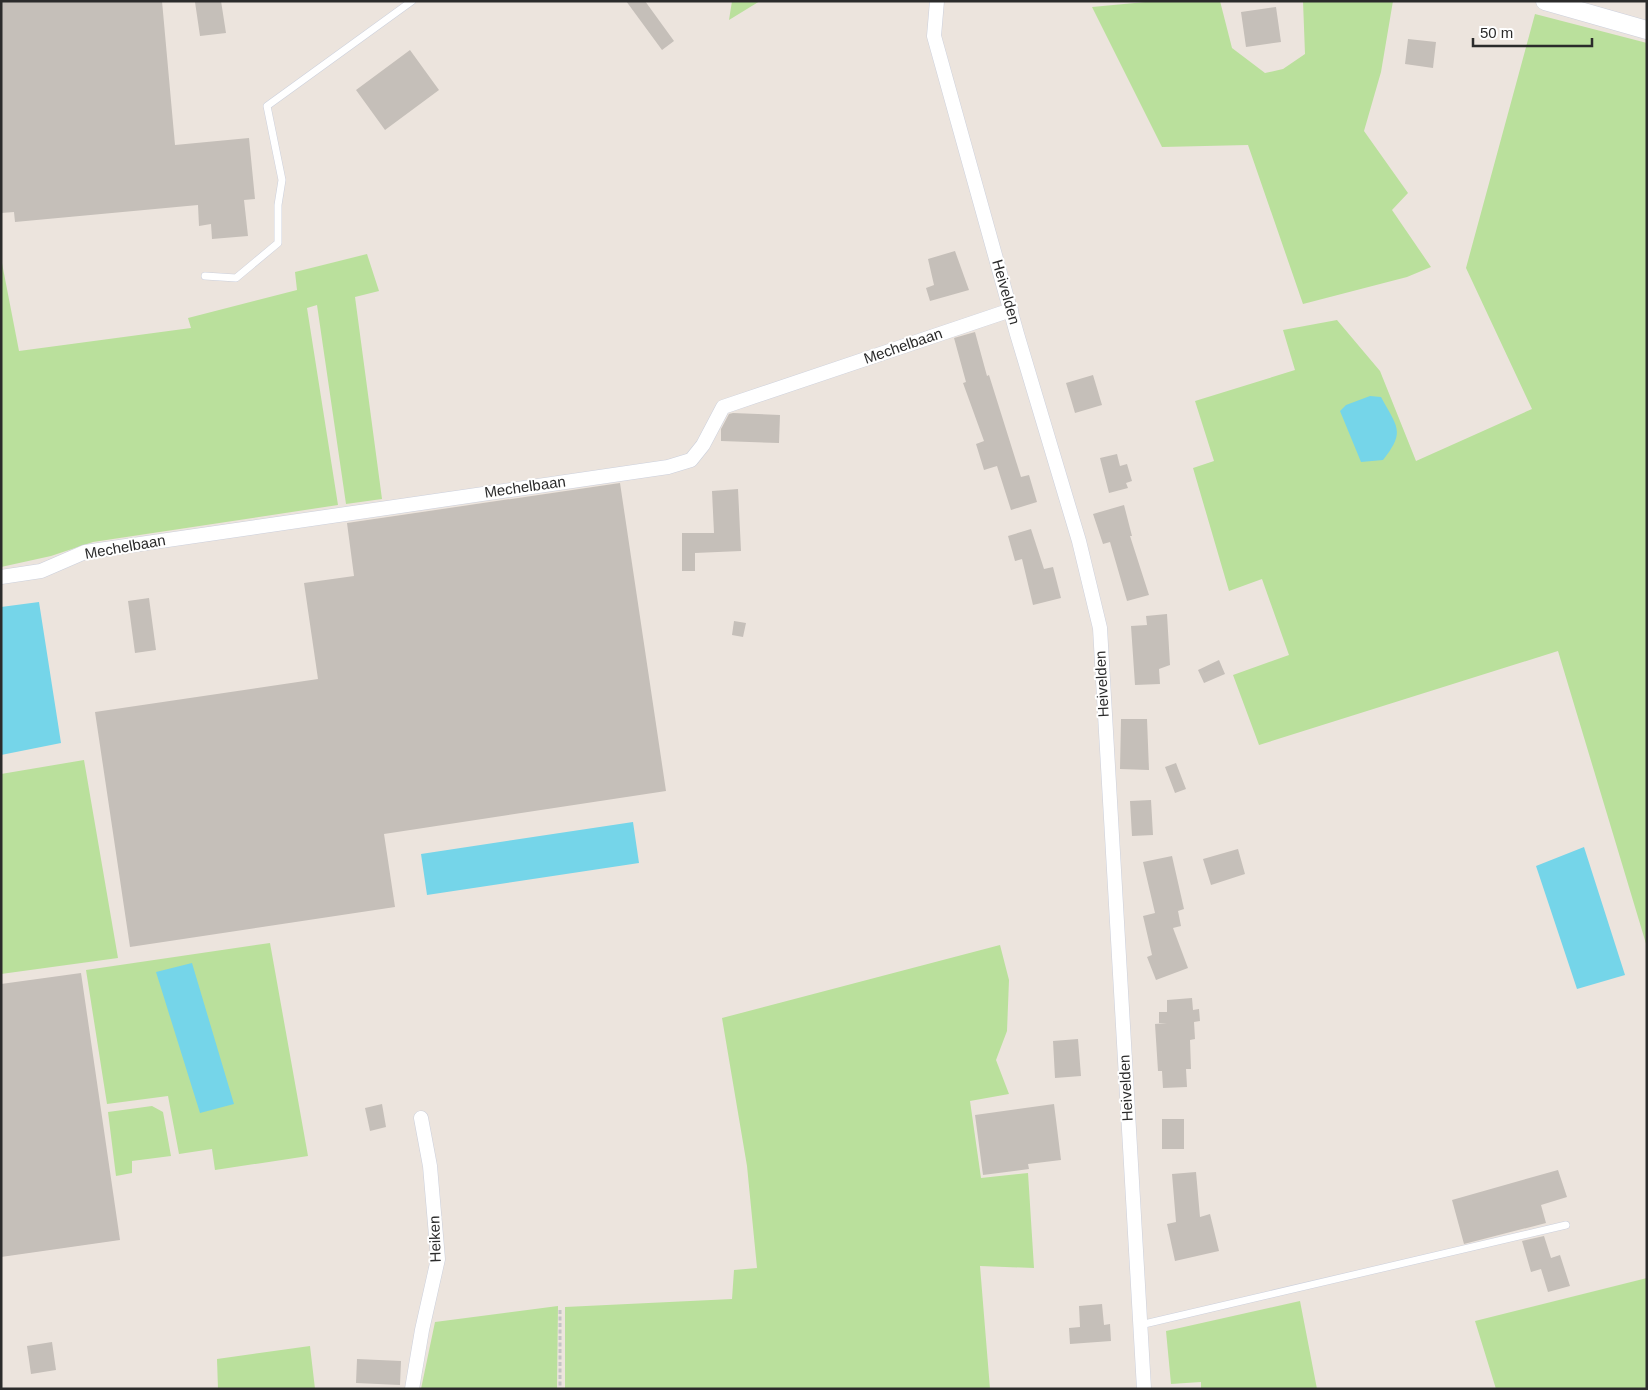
<svg xmlns="http://www.w3.org/2000/svg" width="1648" height="1390" viewBox="0 0 1648 1390" font-family="Arial,sans-serif">
	<rect width="100%" height="100%" fill="#ece4dd"/>
	<path fill="#bae09c" d="M732,1h28l-31,19z
		M1156,1h64l12,47 33,25 18,-4 22,-15 -2,-53h90l-12,71 -17,59 44,62 -16,17 39,57 -24,10 -104,27 -55,-159 -86,2 -70,-140z
		M1535,14l112,29v904l-89,-296 -299,94 -26,-70 56,-20 -27,-76 -33,12 -36,-123 21,-7 -19,-60 100,-31 -12,-40 54,-10 43,51 36,90 116,-52 -66,-141z
		M367,254l12,37 -24,6 27,202 -36,5 -29,-199 -10,3 31,197 -245,37 -42,14 -50,11v-309l18,93 172,-23 -3,-10 109,-28 -2,-18z
		M84,760l34,198 -117,16v-200z
		M270,943l38,213 -93,14 -3,-21 -33,5 -11,-58 -61,8 -21,-134z
		M1000,945l9,35 -2,51 -11,29 13,34 -39,7 11,77 47,-5 6,95 -54,-2 10,123h-425v-82l167,-8 2,-29 23,-2 -10,-102 -25,-148z
		M152,1106l11,6 8,44 -39,5v12l-16,3 -8,-64z
		M1647,1278v111h-151l-21,-68z
		M1300,1301l17,88h-116v-7l-30,2 -5,-53z
		M558,1306l-1,83h-136l14,-67z
		M310,1346l5,43h-97l-1,-30z"/>
	<path fill="#75d5e9" d="M1370,396l11,1c16,30 25,34 2,63l-22,2 -21,-51 6,-6z
		M39,602l22,141 -60,12v-148z
		M633,822l6,41 -212,32 -6,-41z
		M1584,847l41,128 -48,14 -41,-123z
		M192,963l42,141 -34,9 -44,-141z"/>
	<path fill="#c5bfb9" d="M1,1h161l13,144 74,-7 6,61 -11,1 4,36 -36,3 -1,-15 -12,2 -1,-21 -183,17 -1,-10 -13,1z
		M221,1l5,32 -26,3 -5,-34z
		M626,1h19l29,40 -12,9z
		M1276,7l5,35 -35,5 -5,-35z
		M1408,39l28,3 -3,26 -28,-4z
		M410,50l29,40 -54,40 -29,-40z
		M955,251l14,39 -39,11 -4,-13 8,-3 -6,-26z
		M975,332l12,44 2,-1 32,102 8,-2 8,27 -26,8 -14,-44 -13,4 -8,-26 8,-3 -21,-58 3,-1 -12,-44z
		M1093,375l9,30 -27,8 -9,-30z
		M733,413l47,2 -1,28 -58,-2v-12l8,-15z
		M1117,454l3,12 7,-2 5,17 -6,2 2,5 -19,5 -9,-35z
		M620,483l46,308 -282,43 11,73 -265,40 -35,-235 223,-33 -14,-96 50,-7 -7,-53z
		M738,489l3,62 -46,2v18h-13v-38h32l-2,-42z
		M1124,505l8,31h-2l19,59 -22,6 -17,-59 -7,2 -10,-30z
		M1031,529l13,40 9,-2 8,31 -28,7 -11,-46 -7,2 -7,-25z
		M149,598l7,52 -21,3 -7,-52z
		M1167,614l3,51 -11,4 1,15 -25,1 -4,-59 16,-1 -1,-9z
		M734,621l12,2 -3,14 -11,-2z
		M1219,660l6,14 -21,9 -6,-13z
		M1121,719h26l2,51 -29,-1z
		M1176,763l10,26 -11,4 -10,-26z
		M1151,800l2,35 -21,1 -2,-35z
		M1238,849l7,25 -34,11 -8,-26z
		M1172,856l12,53 -6,2 3,15 -8,2 15,40 -32,12 -9,-23 5,-2 -9,-39 12,-3 -12,-51z
		M81,973l39,267 -119,17v-273z
		M1192,998l1,12 6,-1 1,12 -6,1 1,17 -5,1 1,29h-5l1,18 -24,1 -1,-17h-4l-3,-47 12,-1h-8v-11h8v-12z
		M1078,1039l3,37 -26,2 -2,-37z
		M382,1104l4,23 -16,4 -5,-23z
		M1054,1104l7,56 -33,4 1,5 -46,6 -8,-60z
		M1162,1119h22v30h-22z
		M1558,1170l9,27 -26,8 5,18 -82,21 -12,-44z
		M1196,1172l4,45 10,-3 9,37 -44,10 -8,-37 9,-2 -4,-48z
		M1544,1236l7,22 9,-3 10,31 -22,6 -7,-23 -10,3 -9,-31z
		M1102,1304l2,21 6,-1 1,17 -41,3 -1,-16 11,-1 -1,-21z
		M52,1342l4,28 -25,4 -4,-28z
		M357,1359l44,2 -1,24 -44,-2z"/>
	<g fill="none" stroke-linecap="round" stroke-linejoin="round">
		<g stroke="#ccd0dc" stroke-width="8">
			<path id="service" d="M205,276l31,2 42,-35v-38l4,-25 -15,-74 145,-105
				M1140,1325l426,-100"/>
		</g>
		<g stroke="#ccd0dc" stroke-width="15">
			<path id="minor" d="M937,1l-3,35 83,298 62,207 21,87 44,761
				M1,577l40,-6 44,-19 583,-85 23,-7 12,-15 20,-38 288,-97
				M412,1389l10,-59 16,-71 -8,-93 -9,-48"/>
		</g>
		<g stroke="#ccd0dc" stroke-width="19">
			<path id="tertiary" d="M1545,1l102,29"/>
		</g>
		<path stroke="#c4c4c4" stroke-width="3" stroke-dasharray="4 2.5" stroke-linecap="butt" d="M560,1310v79"/>
		<use href="#service" stroke="#fff" stroke-width="7"/>
		<use href="#minor" stroke="#fff" stroke-width="14"/>
		<use href="#tertiary" stroke="#fff" stroke-width="18"/>
	</g>
	<g text-anchor="middle" stroke-width="4" stroke-linejoin="round" paint-order="stroke">
		<g font-size="15" fill="#2b2b2b" stroke="#fff">
			<text transform="translate(1006 292) rotate(74)" y="5">Heivelden</text>
			<text transform="translate(903 346) rotate(-19)" y="5">Mechelbaan</text>
			<text transform="translate(525 487) rotate(-8)" y="5">Mechelbaan</text>
			<text transform="translate(125 547) rotate(-10)" y="5">Mechelbaan</text>
			<text transform="translate(1102 684) rotate(-93)" y="5">Heivelden</text>
			<text transform="translate(1126 1088) rotate(-93)" y="5">Heivelden</text>
			<text transform="translate(435 1239) rotate(-92)" y="5">Heiken</text>
		</g>
	</g>
	<rect width="1648" height="1390" fill="none" stroke="#2b2b2b" stroke-width="5"/>
	<path d="M1473 38v8h119v-8" fill="none" stroke="#2b2b2b" stroke-width="2.5"/>
	<text x="1480" y="38" font-size="15" fill="#2b2b2b" stroke="#ffffff" stroke-width="4" paint-order="stroke">50 m</text>
</svg>
